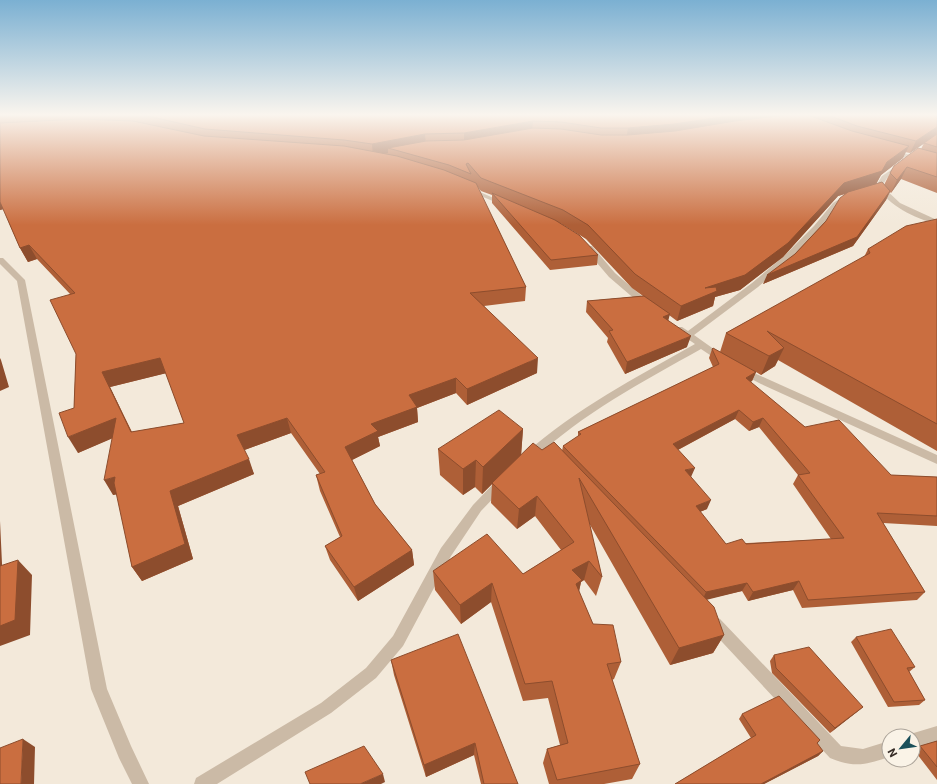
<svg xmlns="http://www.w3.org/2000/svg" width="937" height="784" viewBox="0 0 937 784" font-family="Roboto,sans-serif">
	<rect width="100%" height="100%" fill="#f3e9da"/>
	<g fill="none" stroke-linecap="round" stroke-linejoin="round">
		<path fill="#cbbaa6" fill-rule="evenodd" d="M892,150l45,12v4l-47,-13 -1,-1z
			M900,164l2,1v2l-15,11 -5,8 18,17 37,17v4c-24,-6 -47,-18 -61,-38l6,-10z
			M467,188h4l36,16 -5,1 -35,-15z
			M849,193l5,1 -16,12 -18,24 -30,29 -32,28 -64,48 31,22 2,2 -2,2h-6l-18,-12c-59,33 -118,64 -168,111h-8l-2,-3 2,-3c51,-46 111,-76 170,-110l-19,-13 -1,-2 1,-2h6l6,4 64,-48 32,-27 30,-30 19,-23z
			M586,246h6l23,27 35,30v4h-6l-35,-30 -23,-27z
			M0,258h3l22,22 82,409 24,57 18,38h-17l-13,-26 -28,-69 -74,-408 -17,-17z
			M743,368l194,87v9l-176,-80 -21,-11 -2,-2z
			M501,478l4,2 2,3 -2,3 -24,25 -30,45 -48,90 -27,32 -45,35 -114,71h-23l2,-6 125,-75 45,-35 27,-32 48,-88 32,-43 24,-25z
			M715,617l5,2 121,127 22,3 26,-8v16c-24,8 -35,11 -59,1l-120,-129 -2,-5 2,-5z
			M937,726v16l-24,7v-13l-6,-1z"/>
	</g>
	<path fill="#ae5f37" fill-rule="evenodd" d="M0,115h937v78l-36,-14 -10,14 -1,-1 -4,8 -33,46 -90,38 32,-30 31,-33 19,-27 -7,2 -55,61 -43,33 -25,7 -2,9 -36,15 -8,-6 -1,5 19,27 -62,27 -18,-32 1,-4 -22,-26 1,-11 56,-5 -11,-8 -46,-49 -26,-16 38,32 -1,10 -47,5 -58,-67v-8l-11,-4 -4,-5 49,101 -1,14 -41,5 53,67 -70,32 -11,-12 -39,15 1,14 -40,15 2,9 -28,14 23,44 37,46 2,15 -56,36 -28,-41 -5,-14 15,-9 -20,-46 -4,-16 4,-1 -29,-41 -47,17 10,24 -76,32 15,53 -51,22 -10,-14 -15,-73 -4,1 -1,-57 -34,15 -4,-45 2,-54 -6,-60 -33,-35 -9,3 -8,-14 -17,-39 -3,1zM924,143l-3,6 -31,24 -6,12 -8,-1 5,-9 22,-17 2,-6 5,1zM166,373l18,50 -52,9 -22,-45z
		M937,219v232l-159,-91 -3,6 -14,9 -5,-3 -4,9 -2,1 55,45 86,48 46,2v49l-54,-3 42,69 -8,8 -115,8 -9,-18 -45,11 -6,-10 -35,8 17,36 -11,18 -43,12 -81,-142 13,54 -6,19 -12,-16 -3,2 -2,10 14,32 28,38 -7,17 -2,1 28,84 -8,15 -28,5h-55l-6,-21 4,-14 13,-4 -12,-47 -25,3 -32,-99 -30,22 -26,-34 -2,-19 90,3 38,-24 -26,-34 -18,13 -26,-26 1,-19 -10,10 -7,-7 -12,8 -23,-20 -2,-26 85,-20 -2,26 21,-5 20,1 1,-5 15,-9v-5l135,-65 -4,-9 3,-9 8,3 6,-19 138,-76 4,-8zM735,419l14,12 10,-4 39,48 -5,9 38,55 -105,5 -26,-32 7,-3 -29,-59z
		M856,637l59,30 -6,5 16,28 -6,5 -31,2 -37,-65z
		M774,655l89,52 -33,26 -58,-60 -2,-12z
		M391,660l127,124h-37l-7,-29 -48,22 -32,-102z
		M742,714l78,26 -3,4 6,7 -5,5 -54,28h-89l76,-46 -12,-19z
		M937,741v39l-23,-30 6,-4z"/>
	<path fill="#8d4d2d" d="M736,115h51l-161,25 2,-12z
		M533,121l-1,12 -68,11v-11z
		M937,127v8l-27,18 6,-12z
		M425,134l1,12 -38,2v5l-15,3 -1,-12z
		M909,146l-6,12 -22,17 -5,9 -38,12 -55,61 -43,33 -25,7 -2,9 -36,15 4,-15 24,-18 139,-105 43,-21z
		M907,167l-6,12 -10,14 6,-13z
		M890,191l-4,9 -33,46 -90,38 4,-9z
		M0,201l4,8 -4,1z
		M29,245l8,14 -9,3 -8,-14z
		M670,314l-3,11 -4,-8z
		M691,336l-4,11 -62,27 2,-12z
		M784,348l-9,18 -14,9 8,-19z
		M0,358l1,2 8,27 -9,4z
		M160,358l7,15 -57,14 29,61 -8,-16 -29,-60z
		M538,358l-1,15 -70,32v-16z
		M756,372l-4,9 -10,6 4,-9z
		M456,378v15l-39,15 1,14 -40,15 2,9 -32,16 -3,-15 26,-23 38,-29z
		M739,410l-4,9 -65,35 3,-10z
		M116,418l9,15 -47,20 -10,-16z
		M287,418l4,15 -49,18 -5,-16z
		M763,418l-4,9 -10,4 4,-9z
		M523,429l-2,27 -29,27v1l-10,10 1,-27z
		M249,459l5,15 -76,32 15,53 -51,22 -10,-14 38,-76z
		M476,460l-1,27 -12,8v-26z
		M695,468l-4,9 -6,-7z
		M115,477l9,16 -11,2 -9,-15z
		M537,496l-2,20 -18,13 2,-20z
		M711,500l-4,9 -15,6 4,-9z
		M0,521l3,64 -3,-3z
		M412,550l2,15 -56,36 -4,-14z
		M18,560l14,15 -2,60 -30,11v-20z
		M589,561l-5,19 -3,2 -4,17 -5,-29z
		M799,581l-6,9 -45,11 5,-9z
		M492,583l-1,19 -30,22 -1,-19z
		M747,583l-5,8 -40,10 4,-9z
		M724,635l-11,18 -43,12 9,-17z
		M863,707l-6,5 -27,21 5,-5z
		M23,739l12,8 -1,37h-13z
		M475,743l-1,12 -48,22 -2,-12z
		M823,751l-5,5 -54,28h-3z
		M383,774l2,8 -4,2h-21z"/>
	<path fill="#ca6e40" stroke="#8d4d2d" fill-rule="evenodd" d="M0,115h19l-19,1z
		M143,115h593l-62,9 -46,4h-27l-40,-6 -28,-1 -69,12 -39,1 -53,10 -28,-4 -139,-11z
		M785,115h23l44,16 57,15 -22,16 -5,9 -38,12 -56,60 -43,32 -40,13 11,-1 1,4 -36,15 -46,-32 -47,-49 -25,-15 -82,-32 -13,-15 -2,1 5,10 -22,-9 -61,-17 38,-7 38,-1 69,-12 28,1 40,6h27l47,-4 60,-10z
		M828,115h109v12l-21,14 -59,-15z
		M81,119l52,2 71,15 140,10 53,10 47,14 32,13 50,104 -56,6 68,65 -71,31 -11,-11 -47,17 8,12 -46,17 7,7 -33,16 30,57 37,46 -58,37 -29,-41 17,-10 -26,-61 9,-3 -38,-54 -50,17 12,24 -79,32 15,53 -53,23 -18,-84 1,-6 -11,3 12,-62 -48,19 -9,-24 15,-5 2,-54 -26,-54 25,-7 -46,-48 -9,3 -20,-46v-79zM160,358l24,65 -53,9 -29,-60z
		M937,134v13l-13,-4z
		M918,148l19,5v24l-30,-10 -10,13 -7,-7 4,-7z
		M882,182l8,9 -33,46 -90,38 28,-21 31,-33 14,-23 8,-6z
		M492,193l63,27 24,15 19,20 -47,5z
		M937,219v205l-170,-93 17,17 -15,8 -43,-23 144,-80 -2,-4 38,-23z
		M644,296l26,18 -7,3 28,19 -64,26 -18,-31 4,-1 -26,-29z
		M713,348l43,24 -10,6 59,49 34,-7 52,55 46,2v39l-60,-3 48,79 -117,8 -9,-19 -46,11 -6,-9 -41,9 -143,-146 18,-12 -3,-2 141,-68 -7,-15zM739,410l14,12 10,-4 47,55 -12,2 46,63 -98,6 -4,-5 -16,5 -30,-38 15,-6 -26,-30 10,-2 -22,-24z
		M499,410l24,19 -40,38 -7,-7 -13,9 -25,-20z
		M554,442l160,165 10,28 -45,13 -100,-170 23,99 -13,-16 -17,9 10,10 -6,4 17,40 20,1 8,37 -14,2 33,100 -83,16 -10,-31 21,-6 -16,-62 -27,3 -33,-101 -32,22 -27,-34 54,-37 36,40 51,-32 -37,-46 -18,13 -27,-26 41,-40 9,7z
		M18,560l-3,60 -15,6v-60z
		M891,629l24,38 -8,1 18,32 -31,2 -38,-65z
		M458,634l60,150h-34l-9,-41 -51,22 -33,-105z
		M809,647l54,60 -28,21 -59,-60 -2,-13z
		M779,696l41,44 -3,3 6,8 -62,33h-86l81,-49 -14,-21z
		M23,739l-2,45h-21v-36z
		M937,741v26l-17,-21z
		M364,746l19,28 -23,10h-50l-5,-12z"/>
	<linearGradient id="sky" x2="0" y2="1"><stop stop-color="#7bb0d2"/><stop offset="0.51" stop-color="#faf5ee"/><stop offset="1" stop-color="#faf5ee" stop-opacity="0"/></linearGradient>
	<rect width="937" height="225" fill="url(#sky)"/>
	<g transform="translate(901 748) rotate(241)"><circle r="19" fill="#faf3e7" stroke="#aca49a"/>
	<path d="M0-3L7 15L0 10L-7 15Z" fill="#1b505a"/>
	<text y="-6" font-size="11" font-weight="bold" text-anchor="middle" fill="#372d27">N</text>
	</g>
</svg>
